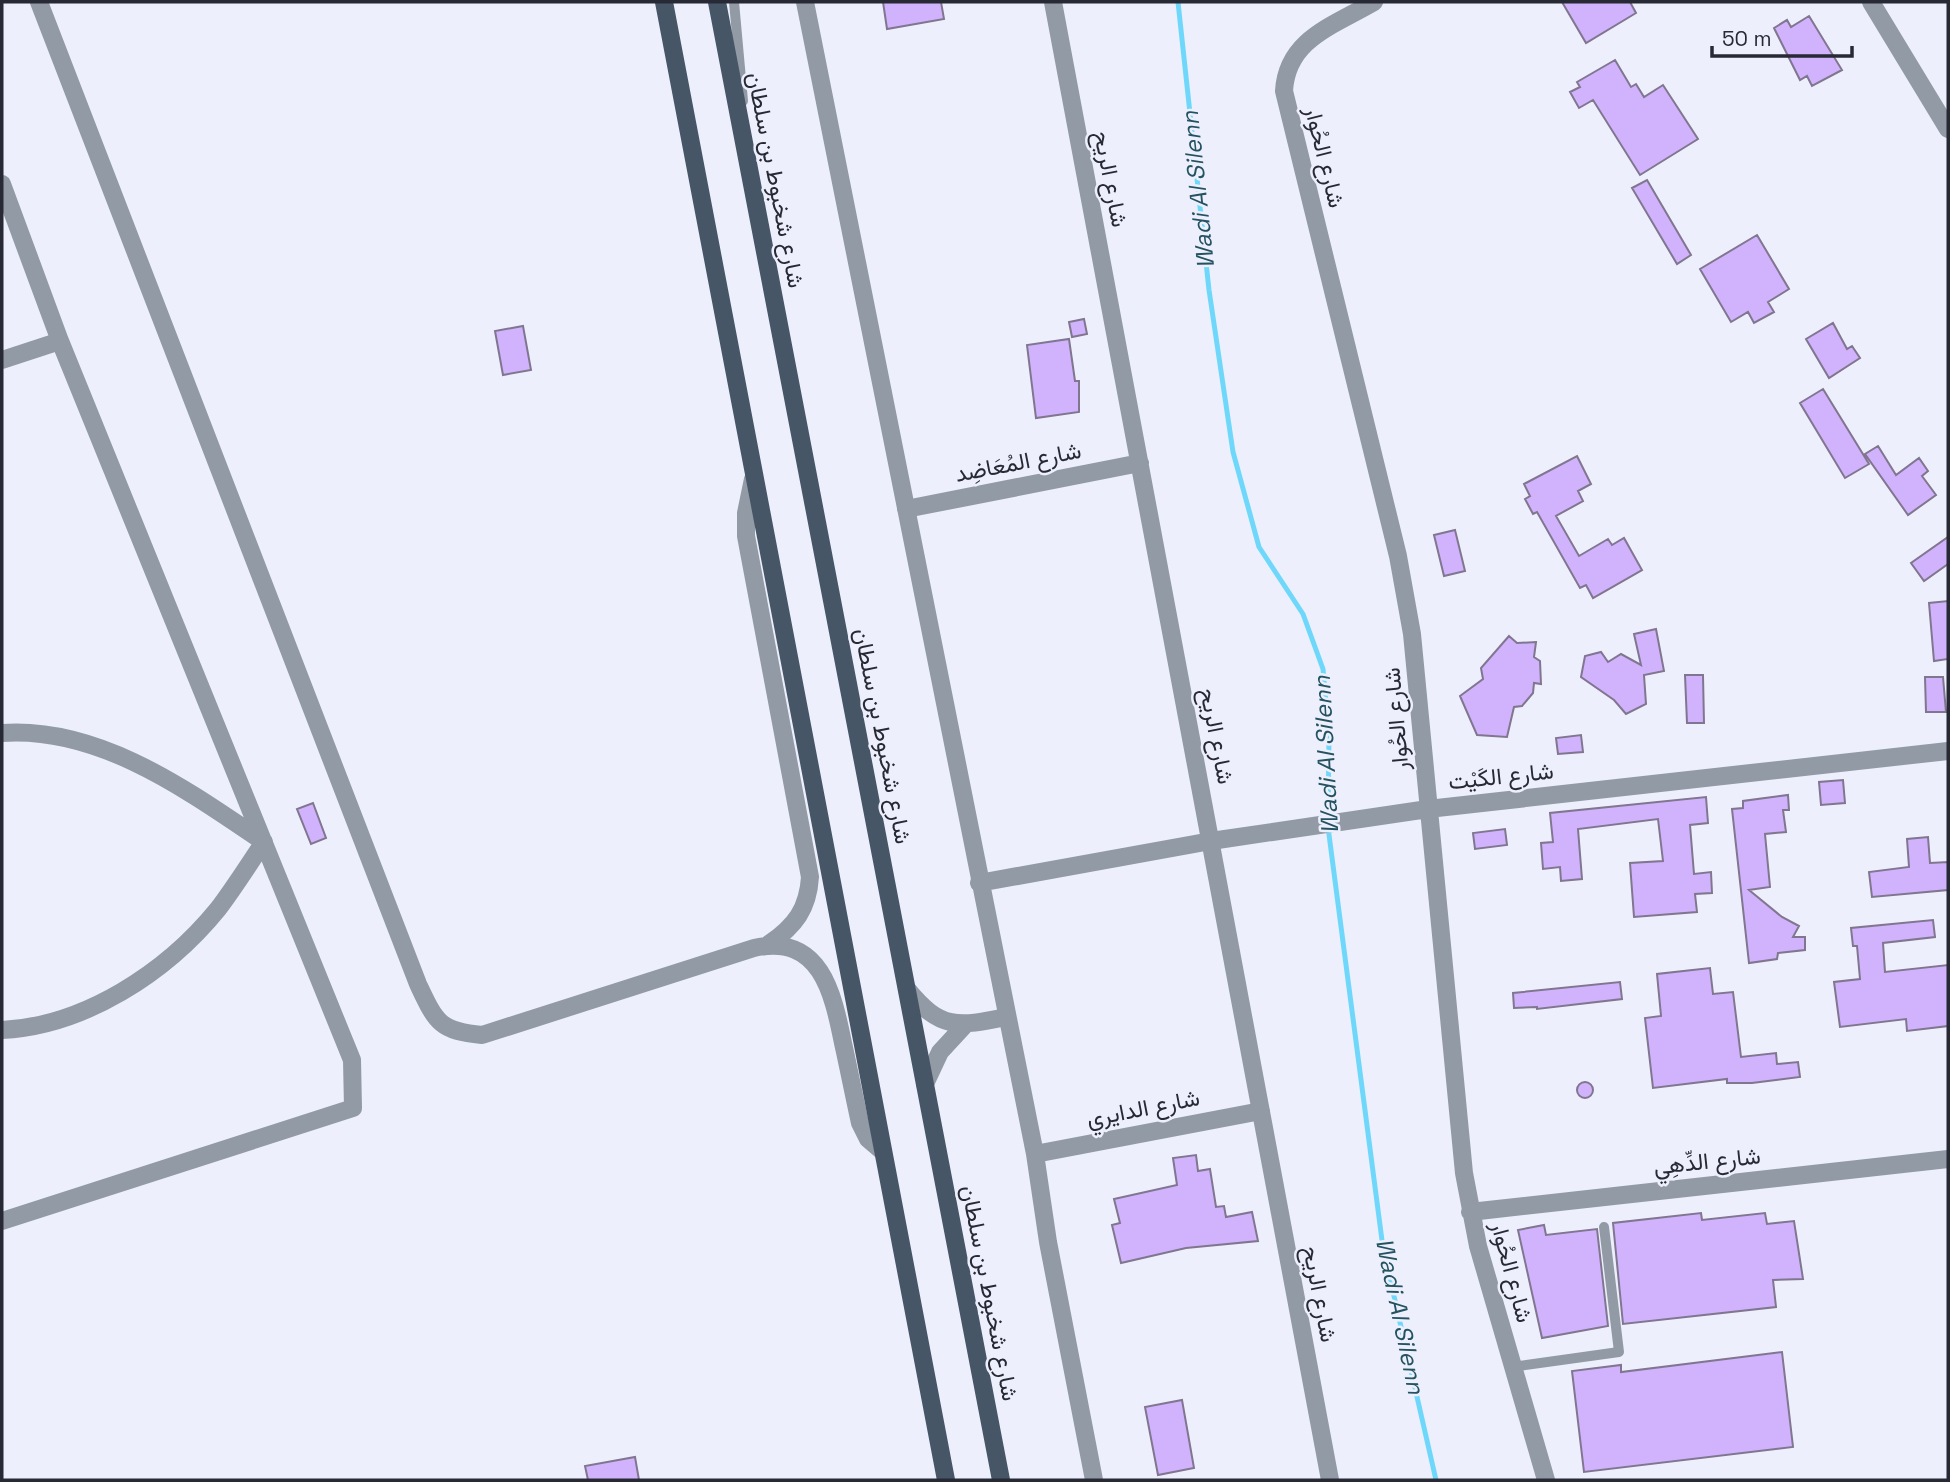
<svg xmlns="http://www.w3.org/2000/svg" width="1950" height="1482" viewBox="0 0 1950 1482" font-family="'Space Grotesk',Vazirmatn,sans-serif">
	<rect width="100%" height="100%" fill="#edf0fc"/>
	<g fill="none" stroke-linecap="round" stroke-linejoin="round">
		<path stroke="#6fd8fa" stroke-width="5" d="M1178,2l31,288 24,162 26,95 44,67 20,55 6,67 -1,91 55,421 53,232"/>
	</g>
	<path fill="#d1b2fd" stroke="#80768f" stroke-width="2" d="M883,2h58l3,17 -57,10z
		M1562,2h68l6,11 -50,30z
		M1809,16l33,54 -30,16 -5,-10 -7,4 -26,-52 13,-8 4,7z
		M1615,60l16,27 5,-3 8,13 19,-12 35,54 -58,36 -47,-75 -14,8 -9,-16 10,-5 -3,-5z
		M1647,180l44,75 -14,9 -45,-76z
		M1757,235l32,54 -21,13 6,10 -20,11 -6,-11 -17,10 -31,-53z
		M1084,319l3,15 -15,3 -3,-15z
		M1833,323l14,26 5,-3 8,12 -31,20 -23,-39z
		M523,326l8,44 -28,5 -8,-44z
		M1069,339l6,42h4v31l-43,6 -9,-73z
		M1823,389l46,75 -24,14 -45,-75z
		M1878,446l18,29 23,-17 9,13 -6,5 14,19 -28,20 -43,-61z
		M1577,456l14,28 -13,7 5,10 -27,15 23,40 29,-17 4,6 12,-7 18,32 -49,28 -7,-13 -6,3 -43,-76 -4,2 -8,-15 5,-3 -6,-12z
		M1455,530l10,41 -21,5 -10,-41z
		M1948,537v27l-24,17 -13,-18z
		M1948,601v58l-14,2 -5,-58z
		M1656,629l8,42 -20,4 2,29 -20,10 -12,-14 -33,-23 4,-21 16,-4 7,10 13,-8 20,11 -7,-31z
		M1509,636l8,7 19,-1 -2,15 6,4 1,23 -7,-1 -1,10 -11,13 -8,1 -7,30 -30,-2 -17,-39 23,-17 -2,-11z
		M1685,675h18l1,48h-17z
		M1925,677h18l3,35h-20z
		M1581,735l2,17 -25,2 -2,-16z
		M1843,780l2,23 -24,2 -2,-23z
		M1788,795l1,15h-6l3,22 -21,2 5,53 -21,3 33,27 17,9 -6,11h12v13l-27,3 -1,6 -28,4 -17,-154 11,-1v-7z
		M1706,797l2,26 -18,2 4,49 17,-2 1,21 -17,1 2,18 -63,5 -4,-54 33,-2 -5,-42 -80,10 4,50 -21,2 -1,-14 -17,2 -2,-26 12,-1 -3,-29z
		M313,803l13,35 -15,6 -14,-35z
		M1505,829l2,16 -32,4 -2,-16z
		M1928,837l2,26 18,-1v28l-76,7 -3,-25 40,-5 -2,-28z
		M1933,920l2,17 -52,6 2,29 63,-7v61l-41,5 -1,-12 -66,8 -6,-45 26,-3 -3,-33h-4l-2,-18z
		M1710,968l3,26 20,-2 8,65 35,-4 1,11 21,-2 2,15 -48,6h-25v-4l-74,9 -8,-70 16,-2 -4,-42z
		M1620,982l2,17 -85,10v-2l-23,1 -1,-15z
		M1577 1090a8 8 0 1 1 16 0a8 8 0 1 1-16 0Z
		M1196,1155l2,16 12,-2 6,38 8,-1 2,11 26,-5 6,29 -72,7 -65,15 -9,-38 8,-2 -6,-24 63,-14 -4,-27z
		M1701,1213l1,7 63,-7 2,11 27,-3 9,58 -30,1 3,27 -153,17 -10,-101z
		M1544,1225l2,10 51,-6 11,97 -66,12 -24,-108z
		M1782,1352l11,95 -209,25 -12,-101 49,-6v7z
		M1182,1400l12,68 -36,7 -13,-68z
		M635,1457l4,23h-51l-3,-14z"/>
	<g fill="none" stroke-linecap="round" stroke-linejoin="round">
		<path stroke="#929ba5" stroke-width="10" d="M734,2l9,99
			M1512,1367l107,-15 -15,-125"/>
		<path stroke="#929ba5" stroke-width="18" d="M39,2l379,982c18,38 21,47 64,51l272,-87c67,-15 79,46 89,95 6,27 11,53 17,80l8,16 14,12
			M805,2l230,1152 13,88 46,238
			M1053,2l277,1478
			M1374,2c-41,24 -87,37 -90,89l114,465 14,78 52,539 14,73 68,234
			M1871,2l77,127
			M2,184l58,157 292,719 1,48 -351,113
			M2,360l58,-19
			M753,479l-7,34v23l64,341c-2,32 -15,49 -41,67
			M906,509l234,-46
			M2,733c97,-7 185,57 262,109 -15,22 -30,46 -46,67 -52,64 -134,117 -216,121
			M979,883l232,-42 217,-32 520,-58
			M907,989c33,41 51,38 99,28
			M925,1084l15,-32 24,-26
			M1035,1154l226,-43
			M1470,1212l478,-53"/>
		<path stroke="#465667" stroke-width="18" d="M664,2l282,1478
			M717,2l284,1478"/>
	</g>
	<g text-anchor="middle" stroke-width="5" stroke-linejoin="round" paint-order="stroke">
		<g font-size="23" fill="#272934" stroke="#edf0fc">
			<text transform="translate(1325 157) rotate(76)" y="8">شارع الحُوار</text>
			<text transform="translate(1111 179) rotate(79)" y="8">شارع الريح</text>
			<text transform="translate(776 180) rotate(79)" y="8">شارع شخبوط بن سلطان</text>
			<text transform="translate(1018 462) rotate(-11)" y="8">شارع المُعَاضِد</text>
			<text transform="translate(1396 719) rotate(-95)" y="8">شارع الحُوار</text>
			<text transform="translate(883 736) rotate(79)" y="8">شارع شخبوط بن سلطان</text>
			<text transform="translate(1217 736) rotate(79)" y="8">شارع الريح</text>
			<text transform="translate(1501 776) rotate(-6)" y="8">شارع الكَيْت</text>
			<text transform="translate(1143 1108) rotate(-11)" y="8">شارع الدايري</text>
			<text transform="translate(1707 1161) rotate(-6)" y="8">شارع الدِّهِي</text>
			<text transform="translate(1512 1272) rotate(75)" y="8">شارع الحُوار</text>
			<text transform="translate(990 1293) rotate(79)" y="8">شارع شخبوط بن سلطان</text>
			<text transform="translate(1320 1294) rotate(79)" y="8">شارع الريح</text>
		</g>
		<g font-size="24" font-style="italic" fill="#245261" stroke="#edf0fc">
			<text transform="translate(1198 190) rotate(-96)" y="8">Wadi Al Silenn</text>
			<text transform="translate(1326 755) rotate(-93)" y="8">Wadi Al Silenn</text>
			<text transform="translate(1400 1316) rotate(78)" y="8">Wadi Al Silenn</text>
		</g>
	</g>
	<rect width="1950" height="1482" fill="none" stroke="#272934" stroke-width="7"/>
	<path d="M1712 46v10h140v-10" fill="none" stroke="#272934" stroke-width="3.5"/>
	<text x="1722" y="46" font-size="21" fill="#272934" stroke="#edf0fc" stroke-width="5" paint-order="stroke">50 m</text>
</svg>
